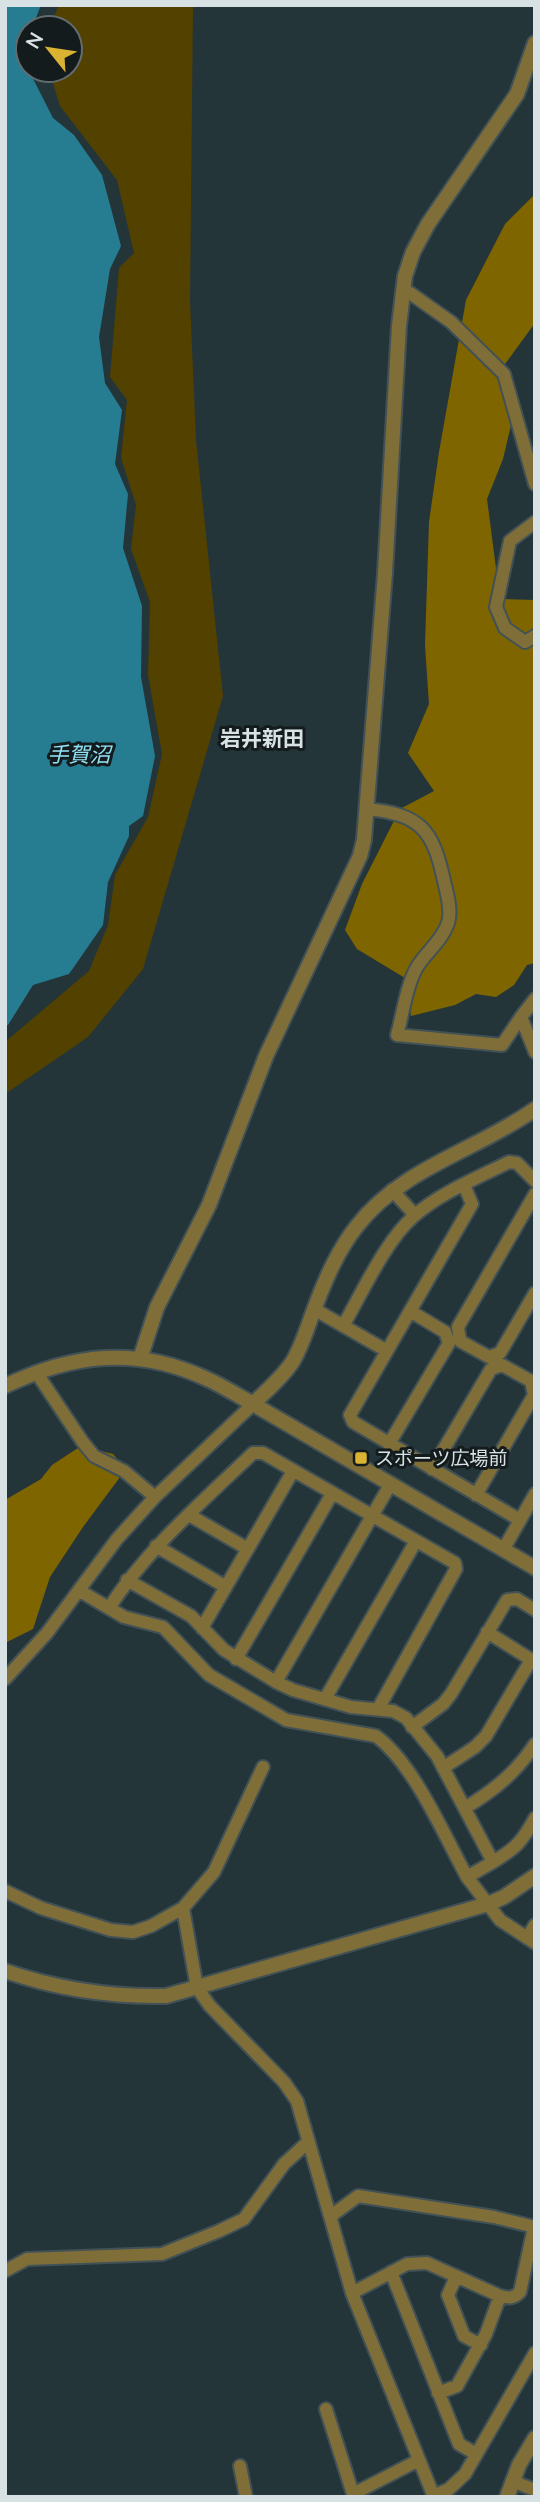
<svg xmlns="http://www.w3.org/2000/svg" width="540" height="2502" viewBox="0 0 540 2502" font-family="Lato,'Noto Sans JP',sans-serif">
	<rect width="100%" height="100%" fill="#243539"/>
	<path fill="#534100" d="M59,5h134l-3,296 6,139 27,256 -80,273 -55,68 -83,57v-52l84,-71 19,-46 7,-50 33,-58 14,-63 -14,-79 2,-73 -19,-53 5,-44 -15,-47 6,-58 -17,-23 9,-109 15,-15 -17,-73 -57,-74 -11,-36h21v-42h-21z"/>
	<path fill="#7f6500" d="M535,194v129l-30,41 -5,19 11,42 -8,34 -16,40 13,100 35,1v363l-8,2 -13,20 -18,12 -20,-3 -21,11 -44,11 -6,-38 -48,-29 -12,-19 17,-46 38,-75 34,-18 -26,-38 21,-49 -4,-59 4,-123 10,-70 27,-152 39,-76z
		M81,1446l32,8 13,15 -43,58 -33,50 -17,52 -28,14v-143l36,-21 11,-14z"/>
	<path fill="#267d91" d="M5,5h36l-9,23h-4v10l-7,17 32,63 21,17 28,40 19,71 -11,23 -11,68 6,46 17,27 -7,54 13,30 -5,54 19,58 -1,71 14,79 -12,60 -14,10v10l-21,46 -5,43 -34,49 -36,11 -25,40h-3z"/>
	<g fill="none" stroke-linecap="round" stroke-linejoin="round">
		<g stroke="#415155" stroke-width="16">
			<path id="minor" d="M402,293h8l41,29 53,52 31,110
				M535,522l-25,19 -14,66 9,21 20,14 10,-6
				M366,809c54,5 67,20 78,72 3,12 8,30 4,42 -6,18 -22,29 -31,44 -11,19 -14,47 -20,68l105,10 19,-28 14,35
				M521,1017l14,-18
				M464,1185l8,19 -122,211 3,7 167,98
				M392,1190l23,25
				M535,1194l-77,133 2,14 29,16 11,-4 35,-60
				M314,1309l73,42
				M343,1326c19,-33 43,-86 71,-110 26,-23 63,-38 95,-54l8,1 18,18
				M36,1372l46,69 12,15 30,15 31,26
				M389,1444l60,-101 -4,-11 -35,-21
				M432,1469l59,-100 11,-4 29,16 3,14 -58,100
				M189,1515l59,34
				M156,1546l70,41
				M503,1550l32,-56
				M127,1580l64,36 33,34 52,32 17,8 58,17 42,4 13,7 31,38 56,106 -26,15 33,43 35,23
				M80,1591l44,26 39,10 46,48 77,45 90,16c38,28 68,99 91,141
				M109,1608c39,-60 93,-106 144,-155h10l192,110 1,6 -78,140
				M202,1628l91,-157
				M487,1632l48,30
				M236,1659l96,-165
				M5,1679l42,-46 70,-94 38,-42 98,-93
				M276,1682l114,-197
				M325,1699l91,-158
				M412,1727l31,-23 8,-10 56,-94 10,-1 18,11
				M443,1768l32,-21 11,-11 45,-76
				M465,1808c29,-18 51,-35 70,-64
				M493,1862c23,-14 29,-20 42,-44
				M5,1891l36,17 70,22 22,2 18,-6 32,-18 31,-36 49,-105
				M183,1908l14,80 13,18 74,76 13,19 55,192 82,204
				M527,1938l8,-13
				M331,2216l27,-20 136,21 41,10
				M5,2271l22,-12 135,-5 57,-23 25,-12 40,-55 24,-22
				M391,2272l68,172 17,10
				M456,2277l-8,18 16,41 17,9
				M352,2293l55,-29 20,-1 73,33c9,2 13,3 20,-4l14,-65
				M438,2393l19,-7 29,-52 14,-38
				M326,2409l27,85 66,-34
				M240,2466l6,31
				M512,2481l23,9
				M433,2496l16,-7 16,-15 70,-121"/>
		</g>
		<g stroke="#415155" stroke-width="18">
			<path id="tertiary" d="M140,1359l17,-52 52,-102 57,-149 94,-200 4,-16 21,-267 14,-247 6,-50 8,-24 15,-28 89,-130 18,-51
				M5,1386c67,-32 131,-40 200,-8 16,7 32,17 48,26l282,164
				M253,1404c13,-13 30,-27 40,-43 10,-17 15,-36 22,-54 11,-29 23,-57 42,-81 46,-59 119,-75 178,-117
				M5,1971c52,18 106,26 161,25l322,-92 16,-7 31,-21
				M507,2497l12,-32 16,-27"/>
		</g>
		<use href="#minor" stroke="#806e39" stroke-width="12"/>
		<use href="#tertiary" stroke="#806e39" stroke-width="14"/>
	</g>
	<rect fill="#dab333" stroke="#141b1d" stroke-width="2.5" x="354" y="1451" width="14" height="14" rx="3.5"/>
	<g text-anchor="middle" stroke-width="6" stroke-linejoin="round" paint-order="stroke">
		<g font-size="19" fill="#d8e2e5" stroke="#141b1d" text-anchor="start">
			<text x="375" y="1465">スポーツ広場前</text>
		</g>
		<g font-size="21" font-weight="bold" fill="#d8e2e5" stroke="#141b1d">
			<text x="262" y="746">岩井新田</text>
		</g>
		<g font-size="21" font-style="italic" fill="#94e2f7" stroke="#141b1d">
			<text x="79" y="762">手賀沼</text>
		</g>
	</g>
	<rect width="540" height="2502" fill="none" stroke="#d8e2e5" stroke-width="14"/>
	<g transform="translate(49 49) rotate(300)"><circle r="33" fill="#141b1d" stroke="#626b6d" stroke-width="2"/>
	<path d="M0-5L12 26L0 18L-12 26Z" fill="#dab333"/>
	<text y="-10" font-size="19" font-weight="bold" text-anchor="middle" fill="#d8e2e5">N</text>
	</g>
</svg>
